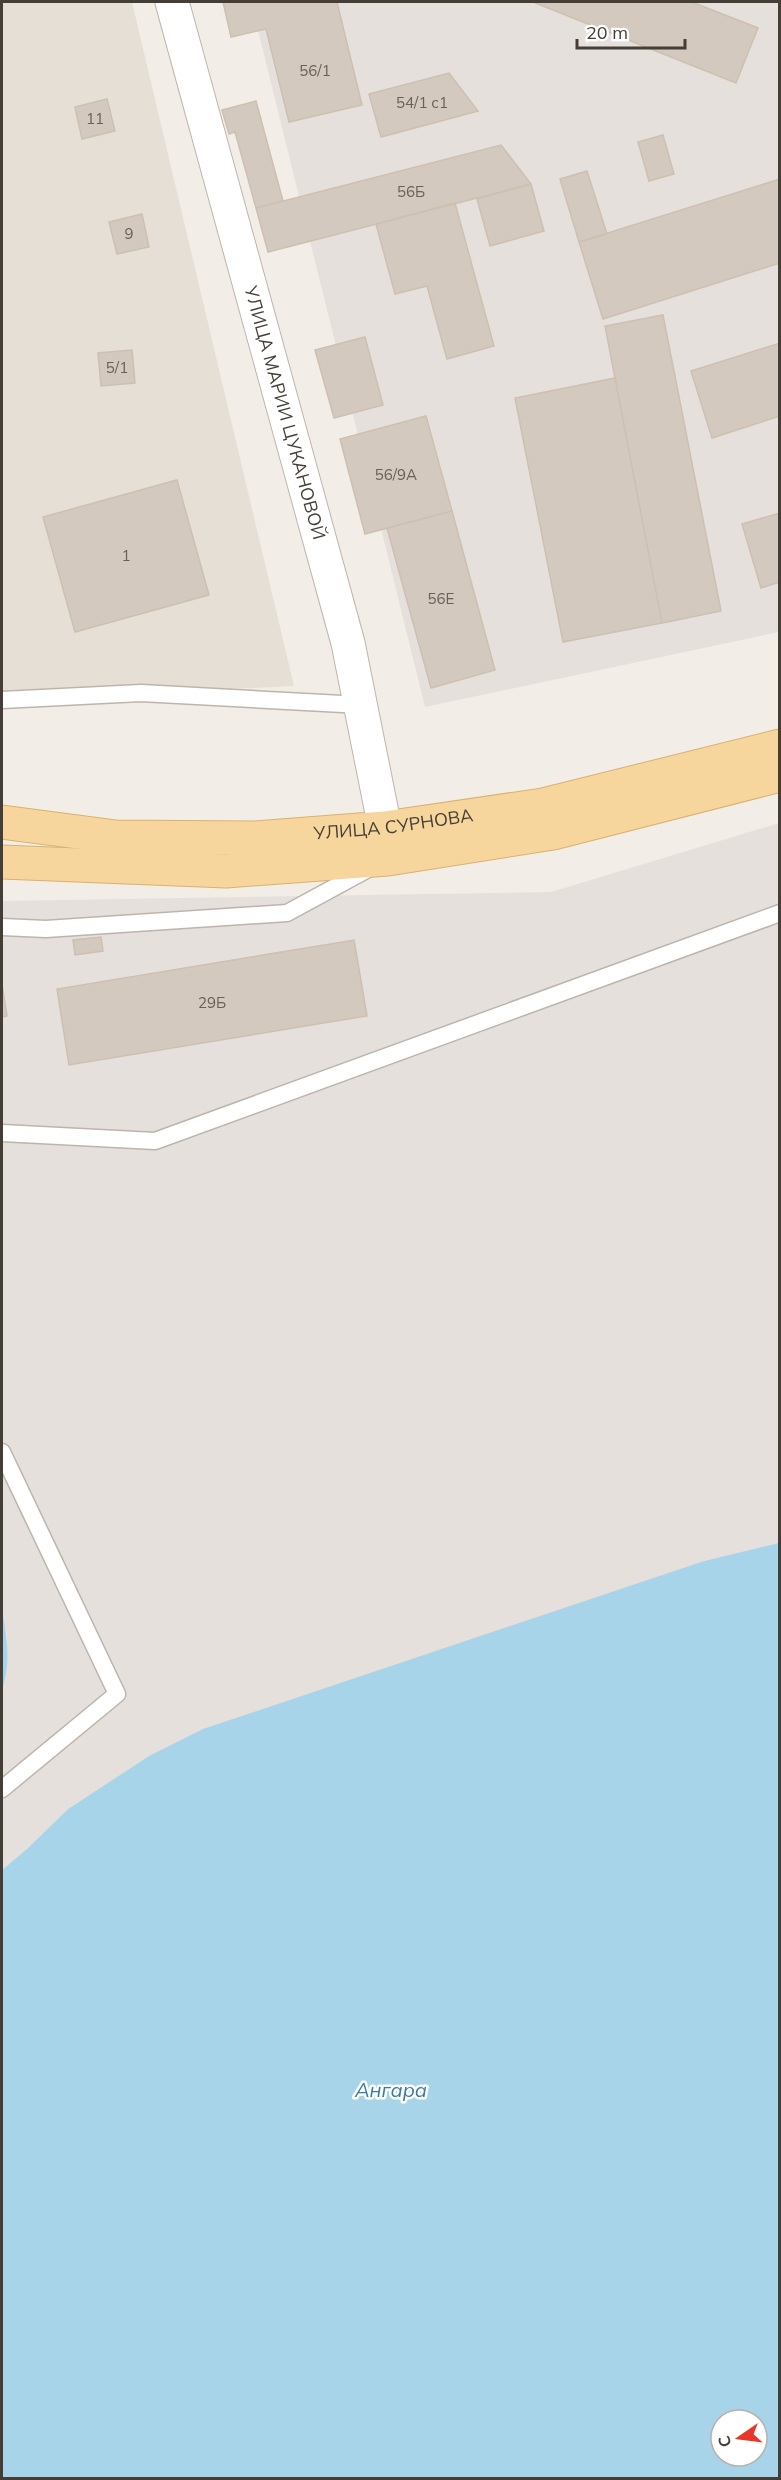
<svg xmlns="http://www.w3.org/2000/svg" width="781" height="2480" viewBox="0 0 781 2480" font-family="Mulish,sans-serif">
	<rect width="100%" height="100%" fill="#f2eee7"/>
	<path fill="#e6dfd6" d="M2,2h130l162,684 -292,14z"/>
	<path fill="#e5e0dc" d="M251,2h528v630l-354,75z
		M779,823v720l-75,18 -229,79 -326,116 -81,53 -40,39 -26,22v-180l5,-21v-33l-5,-27v-708l549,-9z"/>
	<path fill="#a8d4ea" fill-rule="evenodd" d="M779,1543v935h-777v-608l26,-22 40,-39 81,-53 54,-27 501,-168zM721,2420h36v36h-36z
		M2,1609c5,27 9,55 0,81z"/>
	<path fill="#d3c9be" stroke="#cdc0b1" stroke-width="1.5" d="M223,2h114l25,103 -73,17 -23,-93 -35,8z
		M533,2h159l66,26 -22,55z
		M449,73l29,38 -97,26 -12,-43z
		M107,99l8,32 -33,8 -7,-32z
		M256,101l27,100 -27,7 -21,-76 -6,2 -7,-24z
		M663,135l11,39 -25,7 -11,-39z
		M501,145l30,39 -263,68 -12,-44z
		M587,171l20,63 -28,8 -19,-63z
		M780,179v84l-177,56 -24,-77z
		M531,184l13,47 -54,15 -13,-47z
		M455,203l39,143 -47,13 -20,-73 -32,8 -19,-70z
		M142,214l7,33 -32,7 -8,-32z
		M663,315l58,296 -59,12 -57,-297z
		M365,337l18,68 -49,13 -19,-68z
		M780,343v73l-68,22 -21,-67z
		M132,350l3,33 -34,3 -3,-33z
		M615,378l47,245 -99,19 -48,-244z
		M426,416l26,95 -87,23 -25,-95z
		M177,480l32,115 -134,37 -32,-115z
		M452,511l43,159 -64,18 -44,-160z
		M780,513v69l-19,6 -19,-64z
		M101,937l2,14 -28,4 -2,-15z
		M354,940l13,76 -298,49 -12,-76z
		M2,984l5,32 -5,1z"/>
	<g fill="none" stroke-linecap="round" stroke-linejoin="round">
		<g stroke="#bdb5ab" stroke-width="19">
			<path id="service" d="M2,700l139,-7 220,12
				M2,927l44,2 241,-16 83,-45
				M2,1133l153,8 625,-228
				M2,1452l115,242 -115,95"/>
		</g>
		<g stroke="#bdb5ab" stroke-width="35">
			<g id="tertiary">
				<path id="s1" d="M172,2l176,641 37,185"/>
			</g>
		</g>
		<g stroke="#dab16e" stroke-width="35">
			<g id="primary">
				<path id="s2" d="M2,822l114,15 138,1 131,-10 158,-23 237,-59"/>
				<path d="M2,862l224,9 162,-12 165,-26 227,-58"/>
			</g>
		</g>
		<use href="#service" stroke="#fff" stroke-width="16"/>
		<use href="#tertiary" stroke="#fff" stroke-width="33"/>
		<use href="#primary" stroke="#f6d69d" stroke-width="33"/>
	</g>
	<g text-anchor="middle" stroke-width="5" stroke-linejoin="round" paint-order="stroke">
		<g font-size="15" fill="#686159">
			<text x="315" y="76">56/1</text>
			<text x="422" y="108">54/1 с1</text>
			<text x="95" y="124">11</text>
			<text x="411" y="197">56Б</text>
			<text x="129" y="239">9</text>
			<text x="117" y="373">5/1</text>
			<text x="396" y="480">56/9А</text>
			<text x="126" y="561">1</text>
			<text x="441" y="604">56Е</text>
			<text x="212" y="1008">29Б</text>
		</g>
		<g font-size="18" fill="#453e37" stroke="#fff">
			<text dy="6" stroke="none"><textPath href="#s1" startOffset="426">УЛИЦА МАРИИ ЦУКАНОВОЙ</textPath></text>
			<text dy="6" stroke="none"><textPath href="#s2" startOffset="393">УЛИЦА СУРНОВА</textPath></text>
		</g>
		<g font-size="20" font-style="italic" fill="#377ba0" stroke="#fff">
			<text x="391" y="2097">Ангара</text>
		</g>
	</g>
	<rect width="781" height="2480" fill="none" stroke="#453e37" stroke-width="6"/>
	<g transform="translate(739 2438) rotate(256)"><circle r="28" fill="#ffffff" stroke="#b5b2af" stroke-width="1.5"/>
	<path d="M0-4.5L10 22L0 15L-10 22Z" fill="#e83628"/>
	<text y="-9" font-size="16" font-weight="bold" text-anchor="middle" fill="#453e37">С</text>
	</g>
	<path d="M577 39v9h108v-9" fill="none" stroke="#453e37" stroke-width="3"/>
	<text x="586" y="39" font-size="18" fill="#453e37" stroke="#ffffff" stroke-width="4.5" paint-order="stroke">20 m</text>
</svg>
